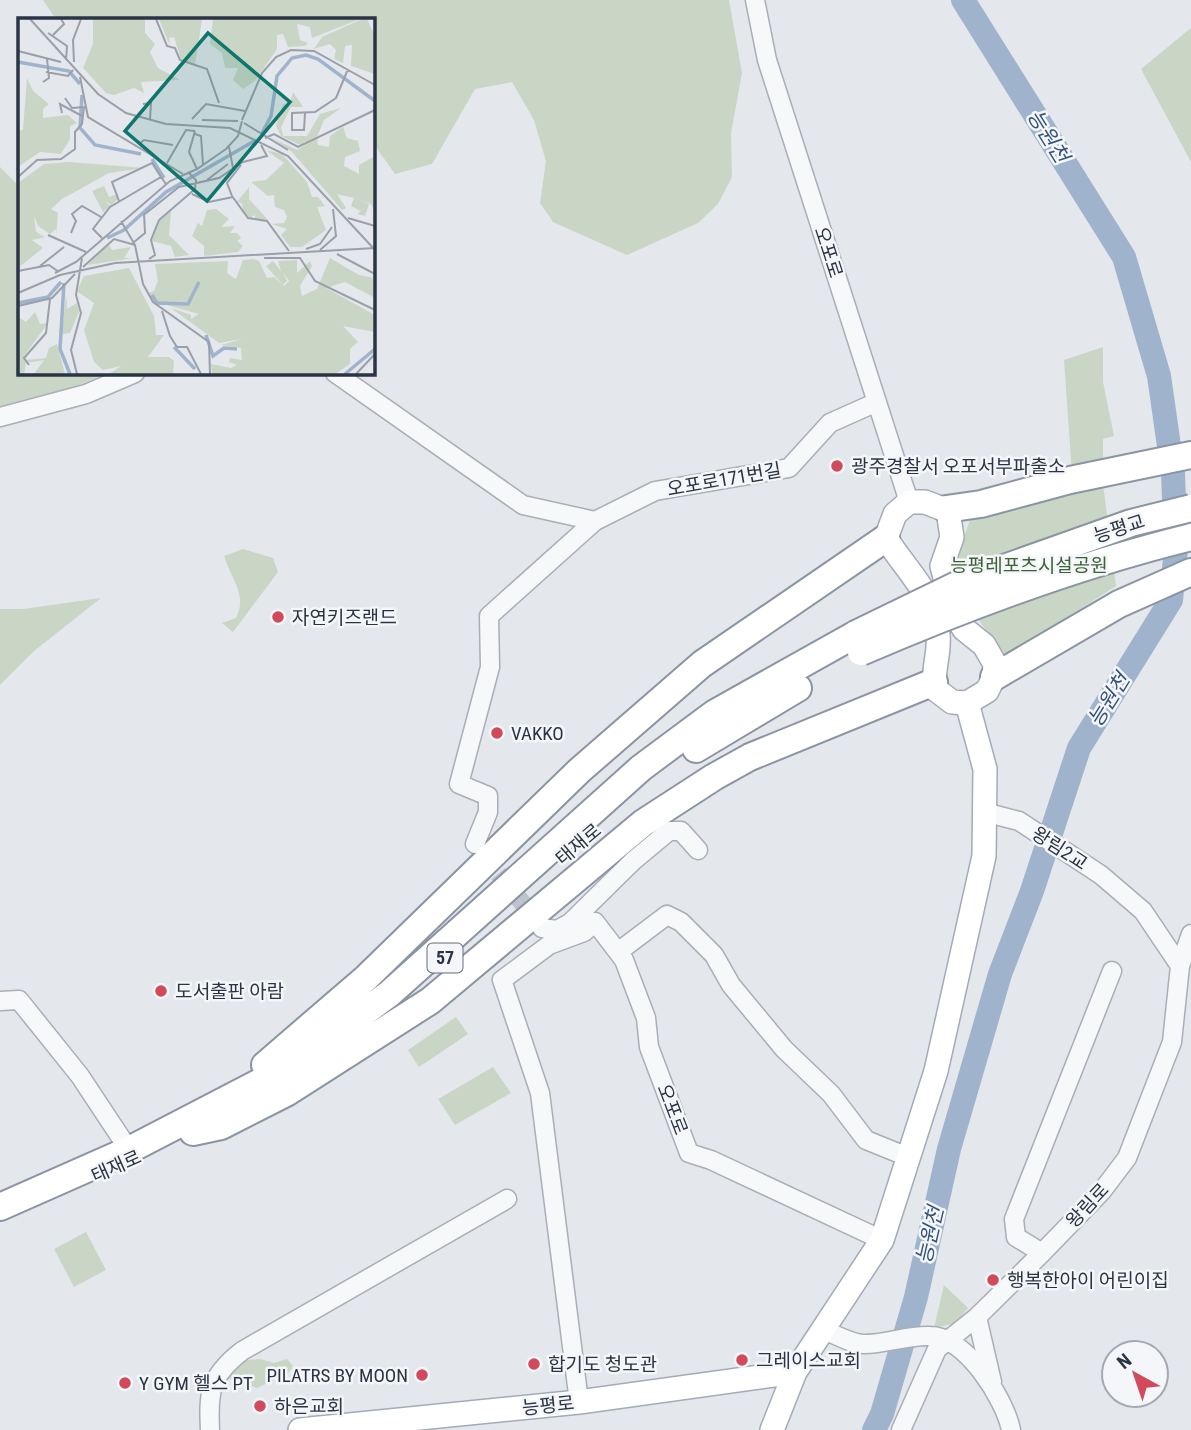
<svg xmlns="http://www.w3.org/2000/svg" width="1191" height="1430" viewBox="0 0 1191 1430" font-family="'Roboto Condensed','Noto Sans KR',sans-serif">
	<rect width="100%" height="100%" fill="#e4e7ec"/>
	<path fill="#c9d6c5" d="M43,0h686l13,73 -11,60 1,44 -14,27 -20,19 -71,32 -74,-33 -13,-19 6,-42 -12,-41 -22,-38 -37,7 -43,75 -37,10 -22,-31v-124h-317z
		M1191,28v134l-50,-93z
		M0,167l19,19v187h87l-53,24 -53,12z
		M1103,347v35l11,54 -11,3v45l13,102 -109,70c-20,-23 -51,-62 -48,-96 1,-15 9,-32 13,-47l101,-24 -9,-129z
		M243,549l30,9 5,14 -45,60 -11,-9 14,-5c12,-23 -5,-39 -12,-62z
		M101,598l-67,53 -34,34v-76h23z
		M456,1017l12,17 -49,33 -11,-17z
		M493,1067l18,26 -56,32 -17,-26z
		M86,1232l20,38 -32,17 -20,-38z
		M944,1285l24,23 -12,15 -22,5z
		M260,1359l14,4 13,-4 6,7 -5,7 -31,15 -29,-10 17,-18z"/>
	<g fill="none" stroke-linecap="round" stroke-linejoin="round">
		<path stroke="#9fb4cc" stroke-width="24" d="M874,1430l8,-16 34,-117 33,-148 51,-175 32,-83 47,-143 92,-148 5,-52 -3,-74 -14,-98 -35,-119 -161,-257"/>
		<path stroke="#bfc3cb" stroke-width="18" stroke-dasharray="18 9" stroke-linecap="butt" d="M481,853l58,70"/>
		<g stroke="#a9aeb7" stroke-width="21">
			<path id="minor" d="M755,0l12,60 142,442
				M335,373l188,132 72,16
				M0,417l86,-23 49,-21
				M984,812l35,9 82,54 42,36 37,55
				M475,844l13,-32v-16l-29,-12 31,-117 -1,-51 106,-95 60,-30 134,-23 41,-45 47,-21
				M570,923l63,-62 36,-30h12l17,19
				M542,928l15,2 13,-7 25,-1 29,38 22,58 3,29 40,106 22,7 171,80
				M618,952l49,-37 14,7 33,33 17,30 53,64 47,45 35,46 42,17
				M0,1001l19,-1 61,76 49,74
				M1042,1253l-26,-16 -2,-18 98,-248
				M977,1317l15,65
				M823,1330c12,4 28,14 41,14 22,0 44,-9 66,-8 35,0 75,63 81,94
				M579,1402l-39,-309 -38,-113 47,-35 35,-13 11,-10
				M210,1430c-2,-39 0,-54 32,-79l265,-152
				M901,1430l36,-81 40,-32 65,-64 60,-62 25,-33 45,-116 8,-76 11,-32"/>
		</g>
		<g stroke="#a3abb8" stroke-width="26">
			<path id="major" d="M909,502h16l23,9 4,26 -10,29 12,47 10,16 20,16 11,19 -1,13 -7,14 -20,12 -15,-1 -17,-13c-3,-19 5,-35 3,-54 -4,-43 -32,-64 -52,-97l9,-24z
				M300,1430l279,-28 216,-30
				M772,1430l23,-58 87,-132 54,-169 48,-215 1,-87 -18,-66"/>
		</g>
		<g stroke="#8b94a3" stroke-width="30">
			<path id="highway" d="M946,509l35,-5 89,-24 121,-25
				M994,677l125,-73 72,-32
				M696,749l102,-61
				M265,1065l101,-87 214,-208 122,-106 184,-126
				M193,1132l28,-6 65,-33 144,-92 213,-178 71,-46 36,-20 184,-75
				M0,1207l129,-57 162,-84 98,-72 252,-226 74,-55 141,-79"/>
		</g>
		<use href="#minor" stroke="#f7f8fa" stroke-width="18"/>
		<use href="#major" stroke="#fff" stroke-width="23"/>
		<use href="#highway" stroke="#fff" stroke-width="26"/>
		<g stroke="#8b94a3" stroke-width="30" stroke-linecap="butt">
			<path id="highway-bridge" d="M856,634l103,-50 172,-61 60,-15
				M861,652c107,-46 216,-87 330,-115"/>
		</g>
		<use href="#highway-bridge" stroke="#fff" stroke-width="26"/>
	</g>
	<g fill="#d1495b" stroke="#f4f6f9" stroke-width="2.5">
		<circle cx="837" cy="466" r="7"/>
		<circle cx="278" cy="617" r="7"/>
		<circle cx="497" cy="733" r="7"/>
		<circle cx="161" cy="991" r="7"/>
		<circle cx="993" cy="1280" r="7"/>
		<circle cx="742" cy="1360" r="7"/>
		<circle cx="534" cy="1364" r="7"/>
		<circle cx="422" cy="1375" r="7"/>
		<circle cx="125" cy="1383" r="7"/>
		<circle cx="260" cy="1406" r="7"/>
	</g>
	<g text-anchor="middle" stroke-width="5" stroke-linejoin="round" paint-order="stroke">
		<rect fill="#f4f6f9" stroke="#676e7b" stroke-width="2" x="427.5" y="943.5" width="35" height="29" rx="5"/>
		<g font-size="18" font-weight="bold" fill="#2b3445">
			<text x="445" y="964">57</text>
		</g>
		<g font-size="19" fill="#2b3445" stroke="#f4f6f9">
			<text transform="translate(829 252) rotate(72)" y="7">오포로</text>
			<text transform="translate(724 479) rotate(-10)" y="7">오포로171번길</text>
			<text transform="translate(1119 528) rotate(-18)" y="7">능평교</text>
			<text transform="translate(578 844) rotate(-40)" y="7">태재로</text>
			<text transform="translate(1060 848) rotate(33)" y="7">왕림2교</text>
			<text transform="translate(673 1109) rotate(69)" y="7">오포로</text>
			<text transform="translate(116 1166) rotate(-24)" y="7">태재로</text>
			<text transform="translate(1087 1205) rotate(-47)" y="7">왕림로</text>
			<text transform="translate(548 1405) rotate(-6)" y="7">능평로</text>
		</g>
		<g font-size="19" fill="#2b3445" stroke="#f4f6f9" text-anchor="start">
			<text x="851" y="473">광주경찰서 오포서부파출소</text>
			<text x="292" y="624">자연키즈랜드</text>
			<text x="511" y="740">VAKKO</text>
			<text x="175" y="998">도서출판 아람</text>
			<text x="1007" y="1287">행복한아이 어린이집</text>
			<text x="756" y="1367">그레이스교회</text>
			<text x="548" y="1371">합기도 청도관</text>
			<text x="408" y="1382" text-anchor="end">PILATRS BY MOON</text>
			<text x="139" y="1390">Y GYM 헬스 PT</text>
			<text x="274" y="1413">하은교회</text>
		</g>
		<g font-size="19" fill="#3f6138" stroke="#f4f6f9">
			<text x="1029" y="572">능평레포츠시설공원</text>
		</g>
		<g font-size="21" font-style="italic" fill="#34527a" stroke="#f4f6f9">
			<text transform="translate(1048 136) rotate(58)" y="7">능원천</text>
			<text transform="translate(1109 700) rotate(-58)" y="7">능원천</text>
			<text transform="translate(930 1235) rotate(-77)" y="7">능원천</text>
		</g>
	</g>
	<g transform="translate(18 18)">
		<rect width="357" height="357" fill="#e4e7ec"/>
		<path d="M75,1h52v14l10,11 -5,8 8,16 22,12 -39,2 3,11 -10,-5 -20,7 -8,-2 -23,-25 10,-24zM141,1h43l-7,46 -14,-6 -7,-22 -5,1 1,8zM195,1h147l-48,19 -2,-11 -13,-3 3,16 8,3 -3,3 -17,1 -5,-13 -6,1v14l-22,32 -12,8 -10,-9 5,-12h-13l-3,-15 -12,-9zM344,1h5l8,16v39l-24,-8 1,-21 -7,1 -2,17 -9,-4 2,-9 -6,-6 -16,5 8,-12zM9,60l6,13 16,13 -6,5v9l25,-3 9,8 -7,3v13l-9,15 -21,-2 -22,15v-36l5,-1zM275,74l10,15h-12l-10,20 2,9h24l13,-22 21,-6 -17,12 -7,17 -17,8 -19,-9 -5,-10 7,-22h7zM325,109l4,11 11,3 2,10 -15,6 -1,9 15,8v-9l16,-9v58l-4,-10 -14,-5 12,5 -4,12 -8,-2 4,-3 -10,-5 3,-8 -17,-4 9,14 -4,2 -50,-58 -20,-14 25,12 20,-12 1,7 11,2 1,-11zM248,132l16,4 25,28 5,15h6l7,9 -8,1 9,23 -24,17h-12l-9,-12 6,-6 -15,-5 12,-1 3,-6 -3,-7 -9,-3 -1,-12 -6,1 -17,-14 15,-2 18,-17zM51,144l75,6 -35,5 -47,26 -11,10 7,4 -2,23v-7l-6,5 -12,-8 -4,-10 2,16 9,5 -13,3 11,8 -25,20v-85l26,-19zM86,168l5,11 9,-3v5l-7,6 -6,-5 5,6 -7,6 -11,-21zM231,169v12l19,21 -13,-1v-4l-5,3 -7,-6 -1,-9 -5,-1zM198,191l13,10 -8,8 14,-1 -5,7h7l4,5 -4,3 6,5 -5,6 -34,4v-10l-12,-10 6,-13 4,3 5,-16zM153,193l-2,24 20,20 -14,2 -4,-11 -19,-5 6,-19zM90,226l4,6 19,-3 -7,11h9l-45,7zM312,240l29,17 16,3v20l-30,-16 -19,6 49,27v17l-32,-6 15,16 -8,7v15l-15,10h-123l-1,-10 20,4 6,-3 -8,-3 1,-4 12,2 -1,-12 -20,-3 21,-6 -23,4 -48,-35 20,7v4l8,-5 -43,-12 -8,-9 6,-2 4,-10 -3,-17 73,-3 -1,12 9,6 7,-19 10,-1 6,2 8,17 7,-1 10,9 5,-5 -6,-9 4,9 -4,4 -17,-19 7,-5 8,10 -3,-10 19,-1v13l13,-12 2,5 -12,20 2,10 15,-7zM111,250l25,48 2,19h8l-16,22h21l5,4 -1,13h-64l12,-8 -18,4 -9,-8 -10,-32 10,-27 -16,-11 1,-5 5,-11zM48,276l1,15 10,-6 2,9 -9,21 -8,1zM17,294l5,12 8,-1 -24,33 2,4 20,-2 3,-10 8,-4 8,30h-31l10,-14 -18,3 -2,11h-6v-57l8,5z" fill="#c9d6c5"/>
		<path fill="none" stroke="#9fb4cc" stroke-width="3.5" d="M0,44l51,9 11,13M64,77l-2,33 15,17 46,9M244,115l9,-17 6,-40 15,-18 14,-3 12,4 57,42M134,141l12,19M89,220l17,-8 42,-38 90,-52M46,265l-4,66 10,25M134,277l5,8 31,1 11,-22M0,285l30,-6 13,-15M188,317l7,21 11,-8 13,1M156,329l21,22M327,356l30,-25"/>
		<path fill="none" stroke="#9a9fa9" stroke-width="2" d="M12,1l68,75 28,19 40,11 64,4 58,28 87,94M138,1l11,27 8,2 5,12 27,9 12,34M30,15l19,13 -1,14M35,17l11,-11 -3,-5M0,33l43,11M56,44l-1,-22 8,-21M28,54l22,4 5,-6M62,59l8,40 95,57M25,64l6,-4 -2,-19M125,86l8,-1 -1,17M44,95l-2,-9 22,12M287,95l-1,17h-12v-17l23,-1 21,-14 12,-29M174,101l14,-15 39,7M184,102l36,1M224,102l20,-47 14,-16 15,-7 23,1 61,34M226,105l44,27M177,113l-6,21 8,17M177,116l6,2 2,29M247,120l9,-4 24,13 77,-37M121,126l5,-4 29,5M211,129l4,21M149,145l19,-33 9,1M0,159l19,-17 24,-1 14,-10v-17l7,-8 2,-17 -12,1 -7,-10M189,162l21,-16M174,176l17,8 24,-5M214,178l16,22 19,3 22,30M214,178l-5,-13 14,-18M101,183l-7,-19 40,-19 9,14M127,196l34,-27 40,-9 24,-16 24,-6 -6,-11M330,200l27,8M103,203l14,24 8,39 10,18 56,40 1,32M53,215l5,-12 -4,-7 10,-8 19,11M30,217l38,17M84,220l-9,-9 17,-22 51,-30 5,7M116,224l11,-9 -1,-20M288,231l14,-5 12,-17M302,232l16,-14 -3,-27M319,236l38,20M246,240h36l15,23 60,29M131,241l6,-4 -4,-15 8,-20 36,-31 1,-9 -8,-8M22,248l24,-19M65,249l31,-28 21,6M0,253l31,-6 10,7M37,255l21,-11 94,-81 27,-12 29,-20 12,-13 4,-15M0,275l42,-18 55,-12 260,-15M0,288l34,-8 23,-24M144,293l8,25 7,11h10l14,27M11,347l-5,-7 22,-25 4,-34M59,356l-6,-24 10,-37 -5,-18 6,-37M338,356l19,-20"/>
		<path fill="#0f766e" fill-opacity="0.15" stroke="#0f766e" stroke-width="3.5" d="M190,15l82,69 -83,99 -82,-70z"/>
		<rect width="357" height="357" fill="none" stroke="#2b3445" stroke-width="3.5"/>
	</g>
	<g transform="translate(1135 1374) rotate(320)"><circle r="33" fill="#f4f6f9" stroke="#a4a8b1" stroke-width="2"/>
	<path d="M0-5L12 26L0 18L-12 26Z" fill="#d1495b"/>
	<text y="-10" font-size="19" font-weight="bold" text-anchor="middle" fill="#2b3445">N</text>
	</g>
</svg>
